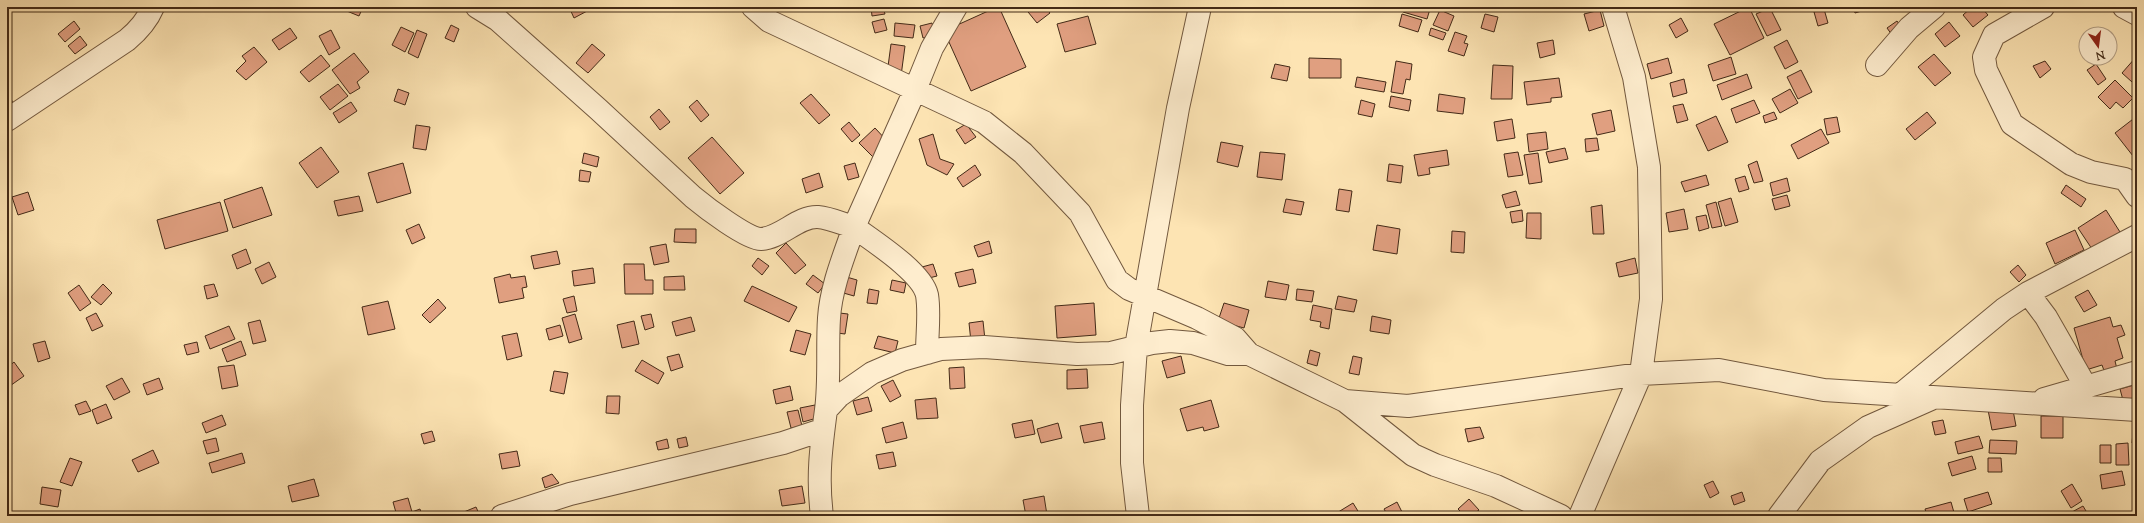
<svg xmlns="http://www.w3.org/2000/svg" width="2144" height="523" viewBox="0 0 2144 523" font-family="'Sorts Mill Goudy',serif">
	<rect width="100%" height="100%" fill="#fde4b3"/>
	<filter id="stains"><feTurbulence type="fractalNoise" baseFrequency=".005" numOctaves="4"/><feColorMatrix values="0 0 0 0 .2 0 0 0 0 .09 0 0 0 0 .02 0 0 0 .5 -.17"/></filter>
	<radialGradient id="worn" r=".72"><stop offset=".6" stop-color="#630" stop-opacity="0"/><stop offset="1" stop-color="#630" stop-opacity=".3"/></radialGradient>
	<path fill="#e09f80" stroke="#432a17" d="M337,7h26l-4,9z
		M569,7h18l2,3 -15,8z
		M871,7h12l2,7 -13,2z
		M997,7h2l27,60 -55,24 -27,-60z
		M1024,7h21l5,6 -13,10z
		M1404,7h21l5,2 -3,10 -24,-7z
		M1749,7l15,31 -34,17 -16,-31z
		M1853,7h22l-20,6z
		M1972,7h9l7,8 -15,12 -10,-12z
		M1770,8l11,22 -14,6 -11,-22z
		M1824,9l4,14 -10,3 -4,-14z
		M1440,10l14,6 -6,15 -15,-6z
		M1600,10l4,16 -15,5 -5,-17z
		M1402,14l20,6 -4,12 -19,-6z
		M1485,14l13,3 -4,15 -13,-4z
		M1088,16l8,28 -31,8 -8,-28z
		M1681,18l7,13 -12,7 -7,-13z
		M884,19l3,11 -12,3 -3,-11z
		M74,21l6,8 -15,13 -7,-8z
		M1897,21l5,7 -10,7 -5,-7z
		M1949,22l11,14 -15,11 -10,-13z
		M895,23l20,2 -2,13 -19,-2z
		M932,23l3,12 -12,3 -3,-12z
		M451,25l8,4 -5,13 -9,-4z
		M401,27l13,6 -9,19 -13,-7z
		M290,28l7,10 -18,12 -7,-10z
		M1431,28l15,5 -3,7 -14,-5z
		M331,30l9,18 -11,7 -10,-19z
		M417,30l10,4 -9,24 -10,-5z
		M1455,32l12,4 -3,7 4,1 -4,12 -16,-5z
		M80,36l7,9 -12,9 -7,-8z
		M1553,40l2,14 -15,4 -3,-15z
		M1787,40l11,22 -13,7 -11,-22z
		M592,44l13,11 -17,18 -12,-10z
		M891,44l14,2 -4,30 -14,-2z
		M254,47l13,15 -21,18 -10,-9 10,-10 -4,-5z
		M354,53l15,19 -12,10 3,6 -10,6 -18,-24z
		M1934,54l17,19 -16,13 -17,-19z
		M321,55l9,11 -21,16 -9,-10z
		M1731,57l5,17 -23,7 -5,-16z
		M2136,57l1,20 -5,5 -10,-9z
		M1309,58l32,1v19h-32z
		M1668,58l4,15 -21,6 -4,-15z
		M1396,61l16,3 -2,16 -4,-1 -3,15 -12,-2z
		M2045,61l6,8 -11,9 -7,-12z
		M1275,64l15,3 -3,14 -16,-3z
		M2096,64l10,15 -8,6 -11,-15z
		M1493,65l20,1 -1,33h-21z
		M1801,70l11,22 -14,7 -11,-22z
		M1747,74l5,14 -30,12 -5,-15z
		M1357,77l29,5 -2,10 -29,-5z
		M1559,78l3,19 -11,1v4l-24,3 -3,-23z
		M1684,79l3,14 -14,4 -3,-14z
		M2115,80l18,18 -10,10 -7,-6 -6,7 -12,-12z
		M338,84l10,12 -18,14 -10,-13z
		M7,87l6,17 -6,3z
		M398,89l11,4 -4,12 -11,-4z
		M1790,89l8,14 -18,10 -8,-14z
		M811,94l19,21 -11,9 -19,-21z
		M1439,94l26,4 -2,16 -26,-3z
		M1391,96l20,4 -2,11 -20,-4z
		M697,100l12,15 -8,7 -12,-15z
		M1361,100l14,4 -3,13 -14,-3z
		M1754,100l6,13 -24,10 -5,-14z
		M351,102l6,9 -18,12 -6,-10z
		M1683,104l5,16 -11,3 -4,-17z
		M659,109l11,13 -10,8 -10,-13z
		M1611,110l4,21 -18,4 -5,-21z
		M1774,112l3,7 -12,4 -2,-7z
		M1927,112l9,11 -21,17 -9,-11z
		M1716,116l12,26 -20,9 -12,-26z
		M2137,116v37l-4,3 -18,-23z
		M1837,117l3,15 -13,3 -3,-16z
		M1512,119l3,19 -18,3 -3,-19z
		M849,122l11,13 -8,7 -11,-13z
		M966,124l10,13 -11,7 -9,-14z
		M416,125l14,2 -4,23 -13,-2z
		M875,128l13,14 -15,15 -14,-14z
		M1821,129l8,14 -31,16 -7,-14z
		M1546,132l2,17 -19,3 -2,-18z
		M933,134l7,25 14,5 -7,11 -20,-10 -8,-26z
		M712,137l32,36 -24,21 -32,-36z
		M1597,138l2,12 -13,2 -1,-13z
		M1221,142l22,4 -5,21 -21,-5z
		M321,147l18,25 -22,16 -18,-25z
		M1565,148l3,11 -19,4 -3,-11z
		M1447,150l2,15 -20,3 1,6 -12,2 -4,-21z
		M1260,152l25,2 -3,26 -25,-3z
		M1518,152l5,23 -15,2 -4,-23z
		M584,153l15,4 -2,10 -15,-4z
		M1538,153l4,29 -13,2 -5,-29z
		M1757,161l6,20 -9,2 -6,-18z
		M403,163l8,30 -34,10 -9,-30z
		M855,163l4,14 -11,3 -4,-14z
		M1389,164l14,2 -2,17 -14,-2z
		M975,165l6,10 -18,12 -6,-9z
		M580,170l11,2 -2,10 -10,-1z
		M819,173l4,14 -17,6 -4,-14z
		M1706,175l3,10 -24,7 -4,-10z
		M1745,176l4,13 -10,3 -4,-13z
		M1787,178l3,13 -17,5 -3,-13z
		M2066,185l20,14 -5,8 -20,-14z
		M262,187l10,28 -39,13 -9,-28z
		M1339,189l13,2 -3,21 -13,-2z
		M1516,191l4,14 -14,3 -4,-13z
		M28,192l6,18 -16,5 -6,-18z
		M1787,195l3,11 -15,4 -3,-11z
		M359,196l4,15 -25,5 -4,-15z
		M1731,198l7,24 -13,4 -7,-24z
		M1286,199l18,3 -3,13 -18,-3z
		M220,202l8,29 -63,18 -8,-29z
		M1716,202l6,24 -10,2 -6,-23z
		M1602,205l2,29h-11l-2,-27z
		M1684,209l4,20 -19,3 -3,-19z
		M1522,210l1,11 -11,2 -2,-11z
		M2106,210l14,22 -28,17 -14,-21z
		M1527,213h14v26l-15,-1z
		M1706,215l3,13 -10,3 -3,-14z
		M419,224l6,14 -13,6 -6,-14z
		M1377,225l23,4 -3,25 -24,-4z
		M675,229h21v14l-22,-1z
		M2075,230l9,20 -29,14 -9,-21z
		M1452,231l13,1 -1,21 -13,-1z
		M989,241l3,12 -14,4 -4,-11z
		M786,243l20,22 -11,9 -19,-21z
		M666,244l3,18 -15,3 -4,-18z
		M246,249l5,14 -14,6 -5,-14z
		M557,251l3,13 -26,5 -3,-13z
		M758,258l11,8 -7,9 -10,-9z
		M1635,258l3,15 -19,4 -3,-14z
		M269,262l7,15 -14,7 -7,-15z
		M624,264h20l1,16h8v14h-28z
		M933,264l4,12 -12,3 -3,-12z
		M2018,265l8,10 -7,7 -9,-10z
		M593,268l2,15 -21,3 -2,-15z
		M973,269l3,14 -17,4 -4,-14z
		M510,274l1,4 14,-2 2,11 -5,1 2,10 -25,5 -5,-25z
		M813,275l12,9 -7,9 -12,-9z
		M684,276l1,14h-21v-13z
		M843,276l14,4 -3,16 -14,-4z
		M892,280l14,3 -2,10 -14,-3z
		M1268,281l21,4 -3,15 -21,-3z
		M103,284l9,9 -11,12 -10,-8z
		M214,284l4,12 -11,3 -3,-13z
		M79,285l12,18 -11,8 -12,-18z
		M752,286l45,21 -8,15 -45,-21z
		M869,289l10,2 -2,13 -10,-1z
		M1297,289l17,2 -2,11 -16,-2z
		M2088,290l9,15 -13,7 -9,-15z
		M574,296l3,15 -10,2 -4,-14z
		M1338,296l19,4 -3,12 -19,-3z
		M438,299l8,9 -16,15 -8,-8z
		M388,301l7,28 -27,6 -6,-28z
		M1094,303l2,32 -39,3 -2,-32z
		M1224,303l25,7 -5,18 -26,-7z
		M1313,305l19,4 -3,20 -9,-2 1,-5 -11,-2z
		M831,312l17,2 -3,20 -16,-2z
		M96,313l7,13 -11,5 -6,-13z
		M575,314l7,25 -13,4 -7,-25z
		M651,314l3,13 -9,3 -4,-14z
		M1372,316l19,4 -2,14 -19,-3z
		M691,317l4,14 -19,5 -4,-14z
		M2110,317l3,10 8,-2 4,10 -8,3 6,20 -8,3 3,12 -12,3 -4,-11 -16,5 -12,-42z
		M260,320l6,21 -13,3 -5,-21z
		M634,321l5,23 -17,4 -5,-23z
		M983,321l2,19 -14,2 -2,-19z
		M560,325l3,11 -14,4 -3,-11z
		M229,326l6,13 -25,10 -5,-13z
		M796,330l15,4 -6,21 -15,-4z
		M517,333l5,23 -15,4 -5,-24z
		M878,336l20,5 -3,12 -21,-5z
		M45,341l5,17 -12,4 -5,-18z
		M241,341l5,14 -19,7 -5,-13z
		M197,342l2,10 -12,3 -3,-10z
		M1310,350l10,3 -3,13 -10,-3z
		M679,354l4,13 -12,4 -4,-14z
		M1181,356l4,17 -18,5 -5,-17z
		M1353,356l9,2 -3,17 -10,-2z
		M642,360l22,13 -6,11 -23,-13z
		M14,362l10,14 -17,12v-20z
		M234,365l4,21 -16,3 -4,-22z
		M964,367l1,21 -15,1 -1,-21z
		M1087,369l1,19 -21,1v-19z
		M554,371l14,2 -4,21 -14,-3z
		M122,378l8,14 -16,8 -8,-14z
		M159,378l4,11 -16,6 -4,-11z
		M893,380l8,16 -11,6 -9,-16z
		M2134,385l3,19h-13l-4,-15z
		M790,386l3,14 -17,4 -3,-14z
		M607,396h13l-1,18 -13,-1z
		M868,397l4,14 -15,4 -4,-14z
		M936,398l2,20 -21,1 -2,-19z
		M1211,400l8,27 -15,4 -1,-4 -16,4 -7,-22z
		M86,401l5,10 -12,4 -4,-10z
		M106,404l6,14 -15,6 -5,-14z
		M815,405l2,13 -14,4 -3,-14z
		M2012,405l4,21 -24,4 -4,-20z
		M798,410l4,16 -11,2 -4,-16z
		M222,415l4,10 -20,8 -4,-10z
		M2041,416h22v22h-22z
		M1032,420l3,14 -20,4 -3,-14z
		M1943,420l3,13 -11,2 -3,-13z
		M903,422l4,16 -21,5 -4,-15z
		M1102,422l3,17 -21,4 -4,-17z
		M2134,422h3v21h-5z
		M1058,423l4,15 -21,5 -4,-14z
		M1480,427l4,11 -16,4 -3,-13z
		M432,431l3,10 -11,3 -3,-10z
		M1979,436l4,12 -25,6 -3,-12z
		M686,437l2,9 -9,2 -2,-9z
		M216,438l3,13 -12,3 -4,-13z
		M667,439l2,9 -11,2 -2,-8z
		M1990,440l27,1 -1,13 -27,-1z
		M2128,443l1,22h-13v-21z
		M2100,445h11v18h-11z
		M153,450l6,13 -21,9 -6,-12z
		M517,451l3,15 -18,3 -3,-15z
		M893,452l3,14 -17,3 -3,-14z
		M242,453l3,10 -33,10 -3,-10z
		M1972,456l4,13 -24,7 -4,-13z
		M70,458l12,4 -10,24 -12,-4z
		M1988,458h13l1,14h-14z
		M2122,471l3,14 -23,4 -2,-14z
		M552,474l7,9 -14,5 -3,-10z
		M314,479l5,17 -27,6 -4,-16z
		M1713,481l6,12 -9,5 -6,-13z
		M2072,484l10,17 -11,7 -10,-17z
		M802,486l3,17 -23,3 -3,-16z
		M42,487l19,3 -3,17 -18,-3z
		M1742,492l3,9 -11,4 -3,-9z
		M1988,492l4,12 -24,8 -4,-13z
		M1044,496l3,19 -21,1 -3,-16z
		M408,498l4,14 8,-3 2,7h-25l-4,-14z
		M1469,499l10,11 -8,6h-6l-7,-7z
		M1397,502l7,14h-16l-4,-7z
		M1951,502l4,14h-28l-2,-7z
		M1353,503l8,13h-24l-2,-2z
		M2083,506l6,10h-15l-2,-4z
		M476,507l4,9h-20l-1,-2z"/>
	<g fill="none" stroke-linecap="round" stroke-linejoin="round">
		<g stroke="#72583e" stroke-width="24">
			<path id="minor" d="M477,7l21,13 100,89 95,88c12,10 54,42 68,42 20,-1 37,-23 57,-22 12,1 25,7 36,10 -10,29 -23,60 -25,91 -2,31 1,61 -3,92 -5,37 -9,68 -4,106
				M753,7l16,14 215,101 39,31 57,60 37,67 12,9 68,29 38,20 14,16
				M2043,7l-49,28 -10,22 2,13 26,54 59,40 20,8 34,7 12,17
				M2124,7l13,7
				M1877,65l32,-37 25,-21
				M7,120l120,-80c12,-10 20,-19 26,-33
				M2028,293l18,24 40,70
				M927,353c0,-19 3,-40 0,-58 -5,-23 -54,-54 -73,-68l61,-137 17,-42 24,-41
				M1900,395l104,-86 24,-16 109,-57
				M2044,399l93,-27
				M1345,401l68,54 22,10 61,21 65,30
				M826,410l13,-14 33,-23 30,-13 39,-11 43,-2 93,7 34,-1 41,-10 18,-2 23,2 35,11h21l96,47 63,5 233,-32 78,-4 105,20 313,20
				M502,516l68,-22 213,-51 39,-13
				M1138,516l-6,-53v-58l4,-58 42,-239 22,-101
				M1580,516l61,-142 10,-75 -2,-132 -15,-90 -21,-70
				M1779,516l41,-55 48,-34 63,-28"/>
		</g>
		<use href="#minor" stroke="#feedce" stroke-width="22"/>
	</g>
	<rect width="2144" height="523" fill="none" stroke="#fde4b3" stroke-width="24"/>
	<rect x="8" y="8" width="2128" height="507" fill="none" stroke="#432a17" stroke-width="2"/>
	<rect x="12" y="12" width="2120" height="499" fill="none" stroke="#432a17"/>
	<g transform="translate(2098 46) rotate(166)"><circle r="19" fill="#feedce" stroke="#b39f85"/>
	<path d="M0-3L7 15L0 10L-7 15Z" fill="#8f2418"/>
	<text y="-6" font-size="11" font-weight="bold" text-anchor="middle" fill="#432a17">N</text>
	</g>
	<rect width="100%" height="100%" filter="url(#stains)"/>
	<rect width="100%" height="100%" fill="url(#worn)"/>
</svg>
